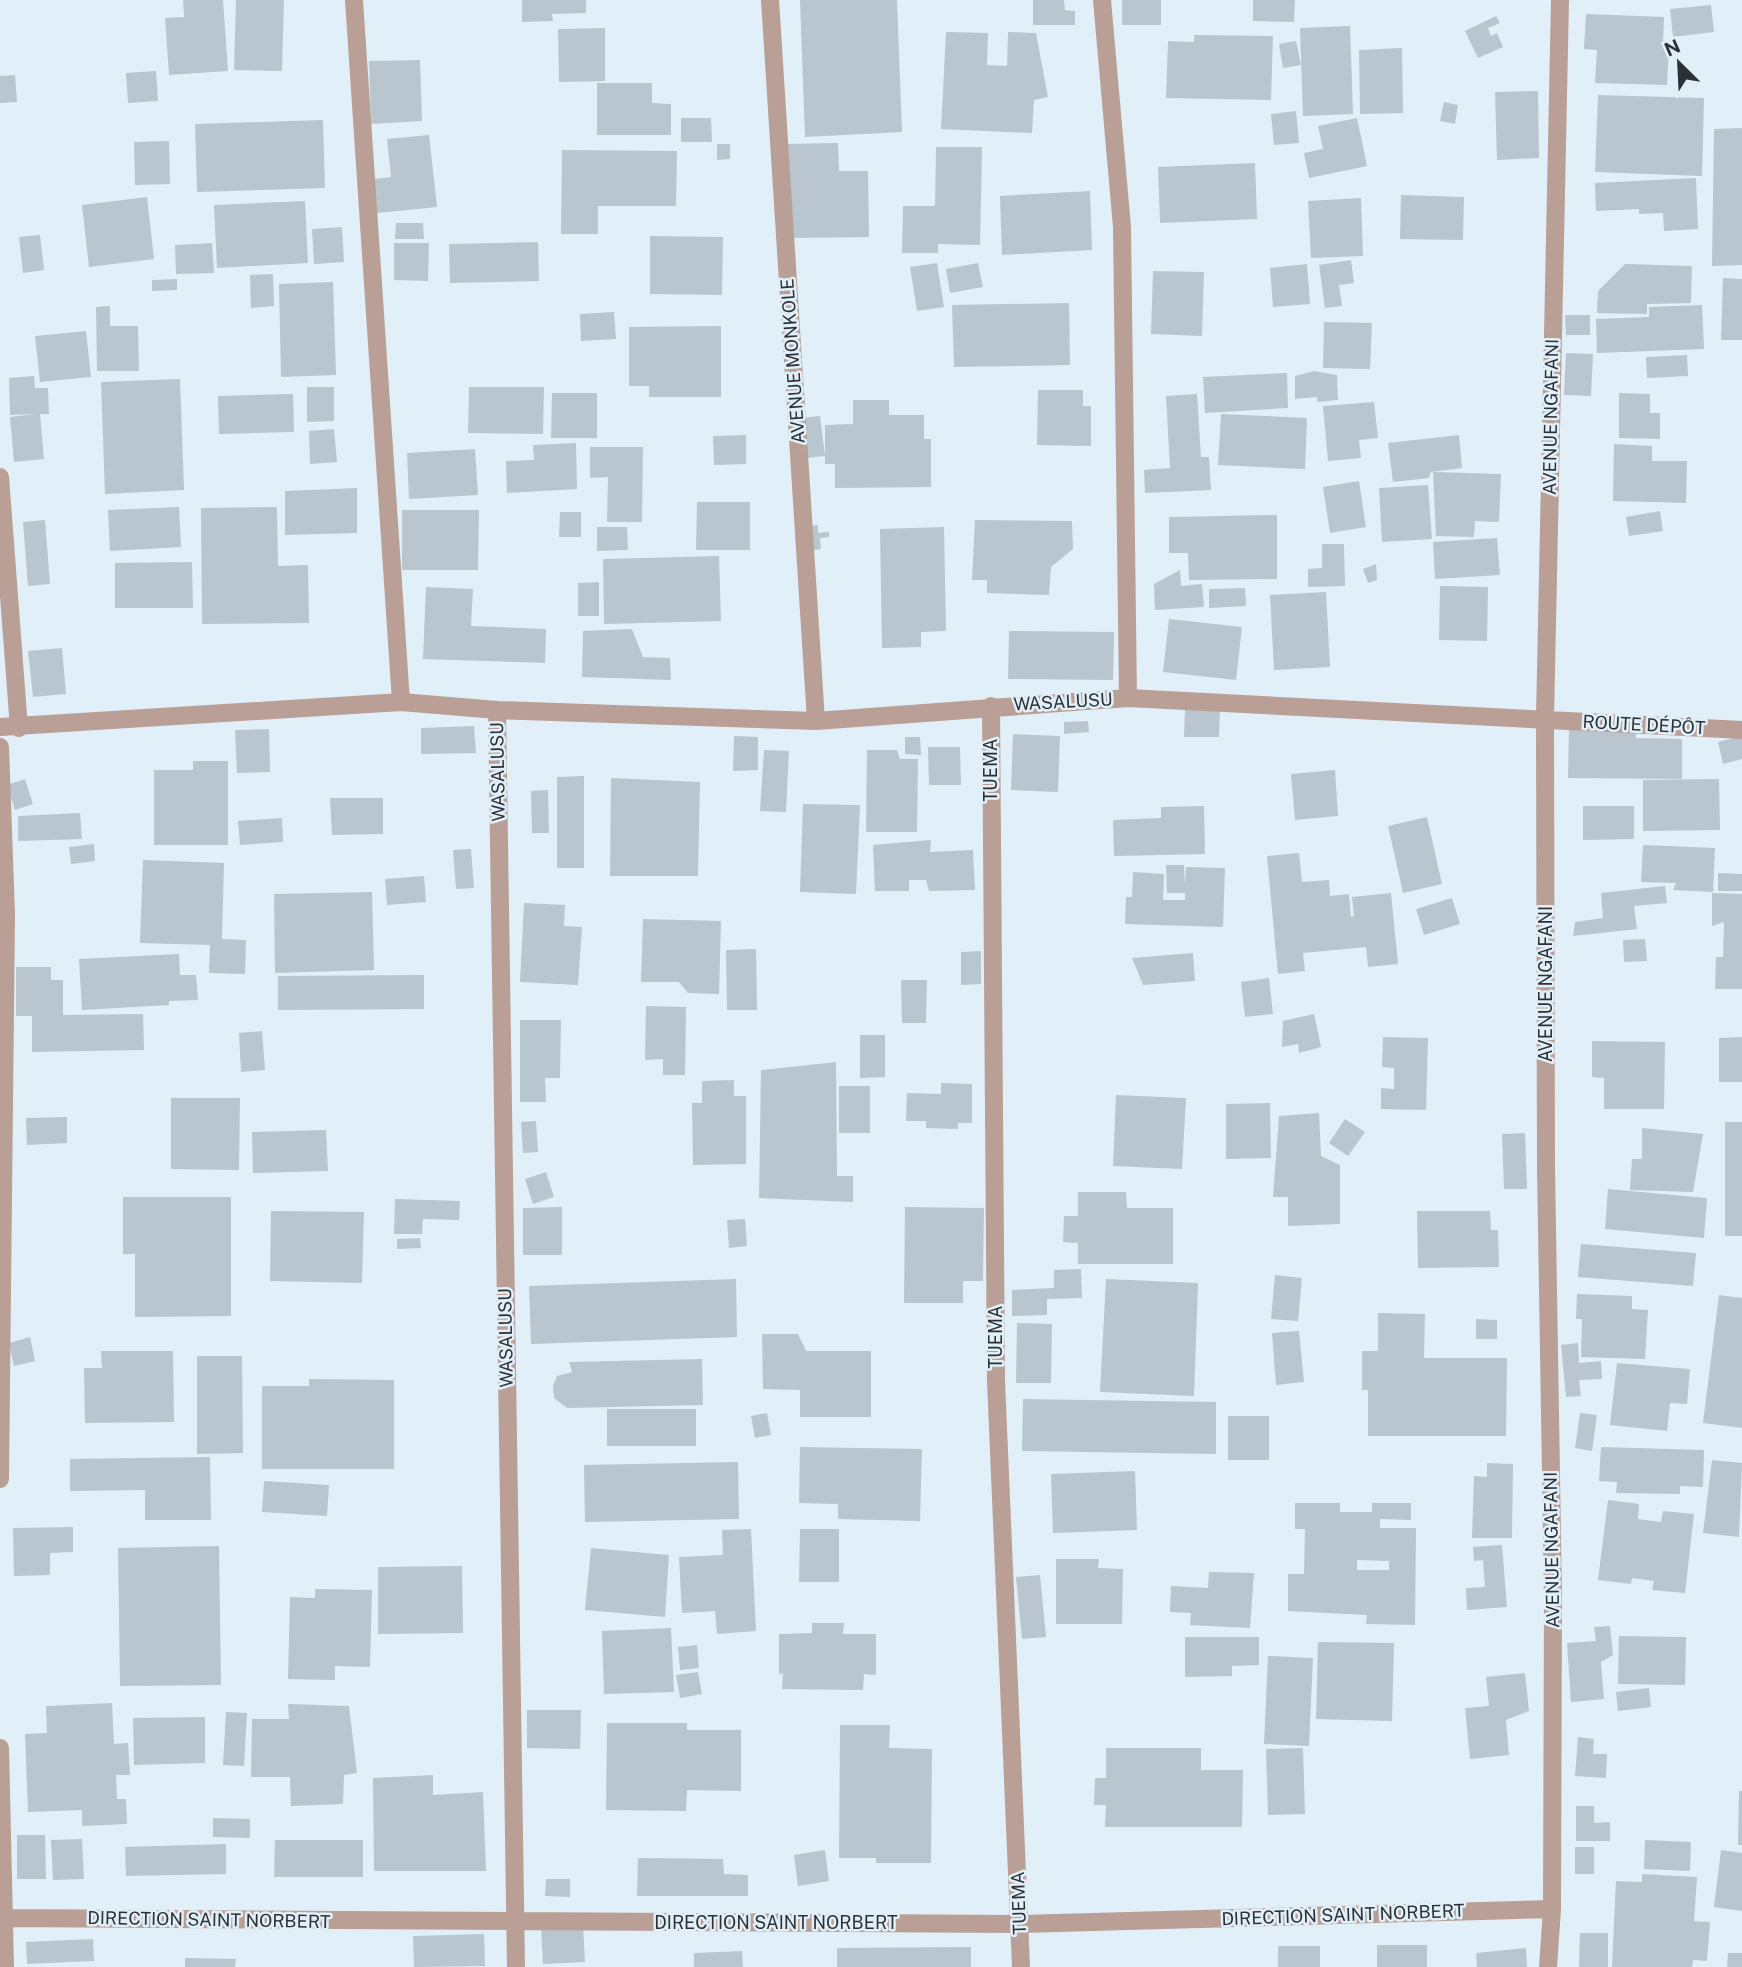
<svg xmlns="http://www.w3.org/2000/svg" width="1742" height="1967" viewBox="0 0 1742 1967" font-family="'Public Sans',sans-serif">
	<rect width="100%" height="100%" fill="#e1eff8"/>
	<path fill="#b9c6cf" fill-rule="evenodd" d="M183,0h40l5,71 -59,4 -4,-57 19,-1z
		M236,0h48l-2,71 -48,-1z
		M522,0h64v13l-34,1 1,7 -31,1z
		M800,0h97l5,132 -97,5z
		M1033,0h31l1,10 10,1v14h-42z
		M1122,0h39v25h-39z
		M1253,0h42l-1,22 -41,-1z
		M1711,5l3,27 -41,5 -3,-28z
		M1586,14l78,3 -1,27 6,1 -2,40 -72,-2 2,-33 -13,-1z
		M1496,16l4,7 -12,5 3,8 6,-3 6,14 -25,11 -13,-27z
		M1350,26l3,88 -50,2 -3,-88z
		M605,28v53l-46,1 -1,-53z
		M946,32l42,1 -1,32 20,1 1,-34 28,1 12,64 -14,3 -2,33 -91,-4z
		M1194,35l79,1 -2,64 -105,-2 2,-57 26,1z
		M1296,41l5,24 -18,3 -4,-24z
		M1402,48l1,65 -43,1 -1,-64z
		M420,60l2,61 -51,3 -2,-63z
		M156,71l2,30 -30,2 -2,-30z
		M15,75l2,27 -17,1v-27z
		M597,83h55v20l19,1v31h-74z
		M1538,91l1,67 -42,2 -2,-68z
		M1598,95l106,3 -2,78 -107,-4z
		M1444,102l14,3 -3,19 -15,-3z
		M1296,111l3,32 -25,2 -3,-31z
		M681,118h30l1,24h-31z
		M1357,118l10,48 -58,12 -5,-25 19,-4 -5,-23z
		M323,120l2,68 -128,4 -2,-68z
		M1742,128v137l-30,1 2,-137z
		M429,135l8,72 -60,6 -3,-34 17,-2 -4,-38z
		M169,141l1,43 -35,1 -1,-43z
		M838,143l1,28h29l1,66 -84,1 -1,-94z
		M717,144h13v15l-13,1z
		M936,147h46l-2,98 -42,-1v9h-36l1,-47h32z
		M562,150l115,1 -1,55h-78v28h-37z
		M1255,163l2,56 -97,4 -2,-56z
		M1696,178l2,51 -34,2 -1,-18 -24,1v-5l-43,2 -1,-28z
		M1090,191l2,59 -90,5 -2,-59z
		M1401,195l63,2 -1,43 -63,-1z
		M147,197l7,62 -65,8 -7,-62z
		M1361,198l2,58 -52,2 -3,-57z
		M305,201l3,62 -91,5 -3,-63z
		M396,223h27l1,16h-29z
		M342,227l2,35 -30,2 -2,-35z
		M40,235l4,35 -21,3 -4,-36z
		M650,236l73,1 -1,58 -72,-1z
		M538,242l1,39 -89,2 -1,-39z
		M212,243l2,30 -38,1 -1,-29z
		M394,243h35l-1,38 -34,-1z
		M1351,260l3,23 -15,2 3,21 -17,2 -6,-43z
		M937,263l7,44 -27,4 -7,-44z
		M978,263l5,24 -33,6 -4,-24z
		M1307,264l3,40 -37,3 -3,-39z
		M1625,264l67,2 -1,37 -44,1v10l-50,-1 1,-22z
		M1153,271l51,1 -2,64 -51,-2z
		M273,274l1,32 -23,2 -1,-33z
		M1723,278l19,1v61h-21z
		M177,279v11l-25,1v-11z
		M333,282l3,93 -55,2 -2,-93z
		M1069,303l1,62 -116,2 -2,-62z
		M1702,305l2,44 -107,4 -1,-34 53,-2v-10z
		M110,306v20h28l1,45h-42l-1,-64z
		M614,312l2,27 -35,2 -1,-27z
		M1565,315h25v20h-24z
		M1324,322l48,1 -2,46 -47,-1z
		M721,326v71h-72v-11h-20v-59z
		M86,331l5,46 -51,5 -5,-46z
		M1566,353l27,1 -2,42 -27,-1z
		M1687,355l1,21 -41,2 -1,-21z
		M1314,371l23,4 1,25 -21,2v-5l-22,2v-23z
		M1287,373l1,35 -83,5 -2,-36z
		M34,376l1,12h13l1,26h-9l4,45 -30,3 -4,-45 25,-3 -25,1 -1,-37z
		M180,379l4,111 -79,4 -4,-112z
		M307,387h27v34l-27,1z
		M469,387h75l-1,47 -75,-1z
		M1038,390h45v16h8v40l-54,-1z
		M552,393h45v45h-46z
		M1619,393l31,1v19h10v26l-41,-1z
		M293,394l1,38 -75,2 -1,-38z
		M1197,394l4,63h8l2,33 -66,3 -1,-23 26,-2 -4,-72z
		M853,400h36v15h35v24h7v48l-96,1v-24h-10v-39l28,-1z
		M1374,402l4,36 -19,2 2,18 -33,3 -5,-55z
		M1221,414l86,4 -2,51 -87,-4z
		M820,416l5,40 -19,2 -5,-40z
		M334,429l3,33 -27,2 -1,-33z
		M746,435v29l-32,1 -1,-29z
		M1459,435l3,33 -31,4 -2,6 -36,4 -5,-39z
		M576,443l1,46 -70,4 -1,-32 28,-1 -1,-15z
		M1614,444l38,2v15h35l-1,42 -73,-2z
		M590,447h53l-1,75h-35l1,-45 -18,1z
		M475,449l3,46 -69,4 -2,-46z
		M1433,472l68,2 -2,48 -24,-1 -1,16 -38,-1z
		M1359,481l7,46 -36,6 -7,-46z
		M1428,485l4,54 -50,3 -3,-54z
		M357,488v45l-72,2v-44z
		M697,502h53v48h-54z
		M179,507l2,40 -71,4 -2,-41z
		M277,507l1,59 30,-1 1,58 -107,1 -1,-116z
		M402,510h77l-1,60h-76z
		M1660,511l3,20 -34,5 -3,-19z
		M560,512h21v25h-22z
		M1277,515v64l-88,1 -1,-27h-19v-36z
		M45,520l5,64 -22,2 -5,-64z
		M975,520l97,1 1,28 -22,18 -2,28 -62,-2v-13h-15z
		M818,525v8l11,-1v5l-9,1 1,11 -11,2 -2,-25z
		M597,527h30l1,23 -31,1z
		M944,527l2,104 -25,1v15l-39,1 -2,-119z
		M1497,538l3,37 -65,4 -2,-37z
		M1322,544h22l1,42 -37,1v-18l14,-1z
		M719,556l2,65 -117,3 -1,-65z
		M192,562l1,46h-78v-45z
		M1376,564l1,16 -9,3 -5,-14z
		M1180,570l1,16 21,-2 2,23 -49,3 -1,-26z
		M599,582v34h-21v-33z
		M1440,586l48,1 -1,54 -48,-1z
		M426,587l47,2 -2,37 75,3 -1,34 -122,-4z
		M1245,588l1,18 -37,2v-19z
		M1326,592l4,75 -56,3 -4,-75z
		M1169,619l73,8 -6,53 -73,-8z
		M632,629l11,28 27,1 1,22 -89,-3 1,-46z
		M1009,631l105,1 -1,48 -105,-1z
		M62,648l4,46 -33,3 -5,-46z
		M1185,708h35l-1,29h-35z
		M1088,721l1,11 -25,2v-12z
		M474,726l2,27 -55,1v-26z
		M1569,726l67,1v11l46,1v40l-114,-1z
		M269,729l1,43 -33,1 -2,-43z
		M1013,734l47,2 -2,56 -47,-2z
		M734,736l24,1v33l-25,1z
		M1742,736v23l-19,5 -5,-22z
		M905,737h15l1,18 -16,-1z
		M928,747h32l1,38h-32z
		M764,750l25,1 -3,61 -26,-1z
		M867,750h30l3,9h18l-1,73h-51z
		M193,761h35v84h-74v-75h39z
		M1335,770l3,46 -43,4 -4,-46z
		M584,776v92h-27v-91z
		M611,778l89,4 -2,94h-88z
		M25,779l8,25 -18,6 -8,-25z
		M1719,779l1,51 -77,1v-51z
		M548,790l1,43h-17l-1,-42z
		M330,798h53v36l-51,1z
		M803,804l57,1 -4,89 -56,-2z
		M1204,806l1,48 -91,2 -1,-36 48,-2v-11z
		M1583,806h51v33l-51,1z
		M80,813l2,26 -64,2v-25z
		M1427,817l15,67 -39,9 -15,-67z
		M282,818l1,24 -43,3 -2,-24z
		M931,840l-1,12 43,-2 2,40 -46,1 -3,-11h-17v11h-34l-2,-46z
		M94,844l1,17 -24,3 -2,-17z
		M1643,845l72,3 -2,44 -40,-2 3,-7 -35,-1z
		M471,849l3,39 -18,1 -3,-39z
		M1299,853l3,29 27,-2 1,16 19,-2 2,23 3,-1 -2,-19 39,-4 7,71 -30,3 -2,-20 -63,6 2,18 -27,3 -11,-118z
		M143,860l81,3 -2,76 24,1 -1,34 -36,-1 1,-28 -70,-2z
		M1166,865h18l1,20 1,-18 39,1 -2,59 -98,-3 1,-27h6l1,-25 31,2 -1,26h22v-7h-18z
		M1718,873l24,1v17h-24z
		M424,876l2,26 -39,3 -2,-26z
		M1665,886l2,17 -33,3 3,23 -64,7 2,-14 28,-4 -2,-25z
		M372,892l2,78 -99,3 -1,-79z
		M1712,893l30,1v95h-27l1,-32h7l1,-35 -12,4z
		M1452,898l8,26 -36,11 -8,-26z
		M524,903l41,2 -1,21 18,1 -4,58 -58,-3z
		M643,919l78,2 -2,73 -31,-1 -9,-11h-38z
		M1645,939l2,22 -23,1 -1,-22z
		M756,949l1,61h-30l-1,-60z
		M981,951v33l-20,1v-33z
		M1193,953l2,28 -52,4 -11,-27z
		M179,954l1,21h16l2,25 -29,1v4l-87,5 -3,-51z
		M16,967h35v13h12v35l80,-1 1,36 -112,2v-36h-16z
		M424,975v34l-146,1v-34z
		M1269,978l4,36 -28,3 -4,-35z
		M901,980h26l-1,43h-24z
		M646,1006l40,1 -1,68h-22v-16l-18,1z
		M1314,1014l7,33 -22,6 -1,-9 -16,3 1,-26z
		M520,1020h41l-1,58h-15l1,24h-26z
		M262,1031l3,39 -24,2 -2,-39z
		M860,1035h25v42l-25,1z
		M1383,1037l45,1 -2,72 -45,-1v-21l13,1v-21l-12,-1z
		M1742,1037v45h-23v-44z
		M1592,1041l73,1 -1,67h-60v-31l-12,-1z
		M836,1062l1,114h16v26l-94,-4 2,-128z
		M734,1080v16h12v68l-53,1 -1,-62h10v-22z
		M941,1083l31,1v39h-14v6l-32,-1v-7h-20l1,-28 34,1z
		M839,1086h31v47h-31z
		M1116,1095l70,3 -4,71 -69,-3z
		M171,1098h69l-1,72 -68,-1z
		M1270,1103l1,55 -45,1v-55z
		M1319,1113l2,43 19,9v59l-52,2v-29h-15l6,-81z
		M67,1117v26l-40,2 -1,-27z
		M1345,1119l20,13 -17,24 -19,-13z
		M536,1121l2,31 -15,1 -2,-31z
		M1725,1122h17v114h-17z
		M1642,1128l61,6 -10,58 -63,-2 2,-31h10z
		M326,1130l2,41 -75,2 -1,-41z
		M1525,1133l2,56h-23l-2,-55z
		M546,1172l8,25 -21,7 -8,-25z
		M1608,1189l99,9 -3,40 -99,-9z
		M1078,1192h48l1,16h46v56h-95v-21l-15,-1 1,-26h14z
		M123,1197h108v119l-96,1v-63h-12z
		M395,1199l65,2 -1,19 -36,-1 -1,15h-28z
		M562,1207v48h-39v-47z
		M905,1207l79,1 -1,73h-20v22h-59z
		M271,1211l93,1 -2,71 -92,-2z
		M1417,1211h73l1,19h7l1,37 -81,1z
		M745,1219l2,27 -18,2 -2,-28z
		M420,1238l1,10 -24,1v-10z
		M1581,1244l115,9 -3,33 -115,-9z
		M1081,1269l1,29 -35,1v16l-35,1v-26l42,-2v-18z
		M1275,1275l27,3 -4,43 -27,-2z
		M736,1279l1,58 -206,7 -2,-58z
		M1106,1279l92,4 -4,113 -94,-4z
		M1577,1294l55,2v13l16,1 -3,49 -64,-2 1,-38h-6z
		M1719,1295l23,3v130l-39,-5z
		M1378,1313l47,1 -1,44h83l-1,78h-138v-46h-6v-39h16z
		M1476,1319l21,1v19h-21z
		M1017,1323l35,1 -1,59h-35z
		M1299,1331l5,51 -28,3 -4,-52z
		M762,1334h36l8,17h65v66h-71v-27l-37,-1z
		M30,1337l5,24 -21,5 -5,-23z
		M1578,1343l1,20 22,-2 1,18 -23,1 2,16 -15,1 -5,-52z
		M101,1351h72l1,71 -89,1 -1,-55h18z
		M197,1356h45l1,97 -46,1z
		M702,1359l1,46 -136,3 -13,-10 -1,-12 4,-10 15,-4 -3,-10z
		M1617,1363l73,6 -3,35 -17,-1 -3,28 -57,-6z
		M309,1379l85,1v89h-132v-83h47z
		M1023,1399l193,3v52l-194,-3z
		M607,1409h89v37h-89z
		M767,1413l4,22 -16,3 -4,-22z
		M1580,1413l17,2 -5,36 -17,-3z
		M1228,1416h41v44h-41z
		M800,1447l122,2 -2,72 -82,-2v-15l-39,-1z
		M1601,1447l103,3 -1,37 -23,-1v8l-64,-1 1,-11 -18,-1z
		M210,1457l1,63h-66v-30l-75,1v-32z
		M1712,1460l30,3 -3,74 -36,-4z
		M738,1462l1,57 -154,3 -1,-57z
		M1487,1463l26,1 -1,74h-40l2,-62 13,1z
		M1135,1471l2,59 -84,3 -2,-59z
		M264,1481l65,4 -2,31 -65,-4z
		M1608,1500l31,4 -1,15 23,3 2,-11 31,3 -9,79 -33,-3 2,-9 -22,-3 -1,6 -33,-4z
		M1295,1503h45v9h32v-9h39v17l-31,-1v9h36l-1,97 -49,-1 1,-9 -79,-4v-37h16l1,-45h-10zM1357,1560l32,1v9h-32z
		M73,1527v25l-23,1v22l-36,1 -1,-48z
		M751,1529l5,102 -39,3 -2,-23 -33,2 -3,-56 44,-2 -1,-25z
		M800,1529h39v53h-40z
		M1502,1545l5,62 -40,3 -1,-22 19,-1 -2,-27 -9,1 -1,-14z
		M219,1546l2,139 -101,1 -2,-138z
		M591,1548l78,7 -4,62 -80,-7z
		M1056,1559h43l-1,9 25,1 -1,55h-66z
		M462,1566l1,67 -85,1v-67z
		M1209,1572l45,1 -4,55 -60,-3 1,-12 -21,-1 1,-26 37,2z
		M1040,1575l6,62 -24,2 -6,-62z
		M315,1589l57,1 -2,77 -35,-1v14l-47,-1 2,-82 25,1z
		M812,1623h32l-1,11h33v41l-12,-1 -1,16 -81,-1 1,-16 -4,1v-40l33,-1z
		M1610,1626l3,29 -12,7 3,37 -33,3 -4,-59 29,-2 -2,-14z
		M671,1628l3,64 -70,2 -2,-63z
		M1619,1636l67,1 -1,48 -67,-1z
		M1185,1637h74v28l-27,1v10l-47,1z
		M1318,1642l76,1 -2,78 -76,-2z
		M697,1645l2,23 -19,2 -2,-23z
		M1268,1656l45,2 -4,88 -45,-2z
		M698,1672l4,22 -22,4 -4,-23z
		M1525,1673l4,38 -23,9 3,35 -39,4 -5,-51 24,-2 -3,-29z
		M1649,1688l2,19 -33,4 -2,-19z
		M112,1703l2,41 14,-1 2,32h-14l1,24h9l1,25 -45,2v-16l-54,2 -3,-78 22,-1 -1,-27z
		M288,1704l61,2 8,67 -13,2 -1,29 -52,2 -1,-29h-39l1,-58h37z
		M527,1710h54l-1,39 -53,-1z
		M226,1712l21,1 -3,53 -21,-1z
		M205,1717v46l-71,2 -1,-47z
		M607,1723h80v7h54v61l-54,-1 -1,21 -80,-1z
		M840,1725h50l-1,23 43,1 -1,114h-55v-5h-37z
		M1578,1737l16,2 -1,15h14l-1,24 -31,-2z
		M1106,1748h95v22h42l-1,57h-137l1,-22h-12l1,-27h11z
		M1303,1748l2,66 -37,1 -2,-66z
		M433,1775v20l50,-3 3,79h-112l-1,-93z
		M1739,1791h3v54h-4z
		M1576,1806h18v17l16,-1v19h-34z
		M213,1818l37,1v19l-37,-1z
		M17,1835h28l1,44h-29z
		M82,1839l2,40 -31,1 -2,-40z
		M275,1840h88v37h-89z
		M1645,1840l46,2 -1,29 -46,-2z
		M226,1844v30l-100,2 -1,-29z
		M1575,1847h19v27h-19z
		M825,1850l4,31 -31,5 -4,-31z
		M1721,1850l21,3v58l-28,-4z
		M638,1858l85,1 1,15 24,1v21h-111z
		M1642,1874l55,3 -3,44 16,1 -3,39 -14,-1 -1,7h-80l4,-86 26,1z
		M546,1879h24v18l-25,-1z
		M583,1926l2,36 -42,2 -2,-36z
		M1580,1933h28v34h-29z
		M484,1934l1,32 -71,1 -1,-31z
		M93,1939l1,22 -67,3 -1,-22z
		M1377,1945h50v22h-50z
		M1278,1946h42v21h-42z
		M971,1947v20h-134v-19z
		M1526,1948l1,19h-50l-1,-14z
		M742,1951l1,16h-49v-14z
		M1728,1953h14v14h-15z
		M185,1958l51,1 -1,8h-50z"/>
	<g fill="none" stroke-linecap="round" stroke-linejoin="round">
		<path stroke="#b99f95" stroke-width="18" d="M354,0l47,702
			M770,0l46,721
			M1102,0l20,227 6,471
			M0,477l19,251
			M991,706l5,675 25,586
			M497,710l19,1257
			M0,727l401,-25 96,8 319,11 312,-23 614,32
			M0,747l6,167 -6,565
			M0,1748l5,219
			M0,1918l1021,6 531,-15
			M1548,1967l4,-58 1,-311 -7,-431 -1,-448 15,-719"/>
	</g>
	<g text-anchor="middle" stroke-width="5" stroke-linejoin="round" paint-order="stroke">
		<g font-size="18" fill="#2c3135" stroke="#e1eff8">
			<text transform="translate(793 361) rotate(-94)" y="6">AVENUE MONKOLE</text>
			<text transform="translate(1551 417) rotate(-89)" y="6">AVENUE NGAFANI</text>
			<text transform="translate(1063 702) rotate(-3)" y="6">WASALUSU</text>
			<text transform="translate(1644 725) rotate(3)" y="6">ROUTE DÉPÔT</text>
			<text transform="translate(991 770) rotate(-90)" y="6">TUEMA</text>
			<text transform="translate(498 772) rotate(-91)" y="6">WASALUSU</text>
			<text transform="translate(1546 984) rotate(-90)" y="6">AVENUE NGAFANI</text>
			<text transform="translate(996 1337) rotate(-90)" y="6">TUEMA</text>
			<text transform="translate(506 1338) rotate(-91)" y="6">WASALUSU</text>
			<text transform="translate(1552 1550) rotate(-91)" y="6">AVENUE NGAFANI</text>
			<text transform="translate(1019 1903) rotate(-92)" y="6">TUEMA</text>
			<text transform="translate(1343 1915) rotate(-2)" y="6">DIRECTION SAINT NORBERT</text>
			<text transform="translate(209 1920) rotate(1)" y="6">DIRECTION SAINT NORBERT</text>
			<text x="776" y="1929">DIRECTION SAINT NORBERT</text>
		</g>
	</g>
	<g transform="translate(1679 63) rotate(336)" stroke="#e1eff8" stroke-width="5" paint-order="stroke">
	<path d="M0-5L12 26L0 18L-12 26Z" fill="#2c3135"/>
	<text y="-10" font-size="19" font-weight="bold" text-anchor="middle" fill="#2c3135">N</text>
	</g>
</svg>
